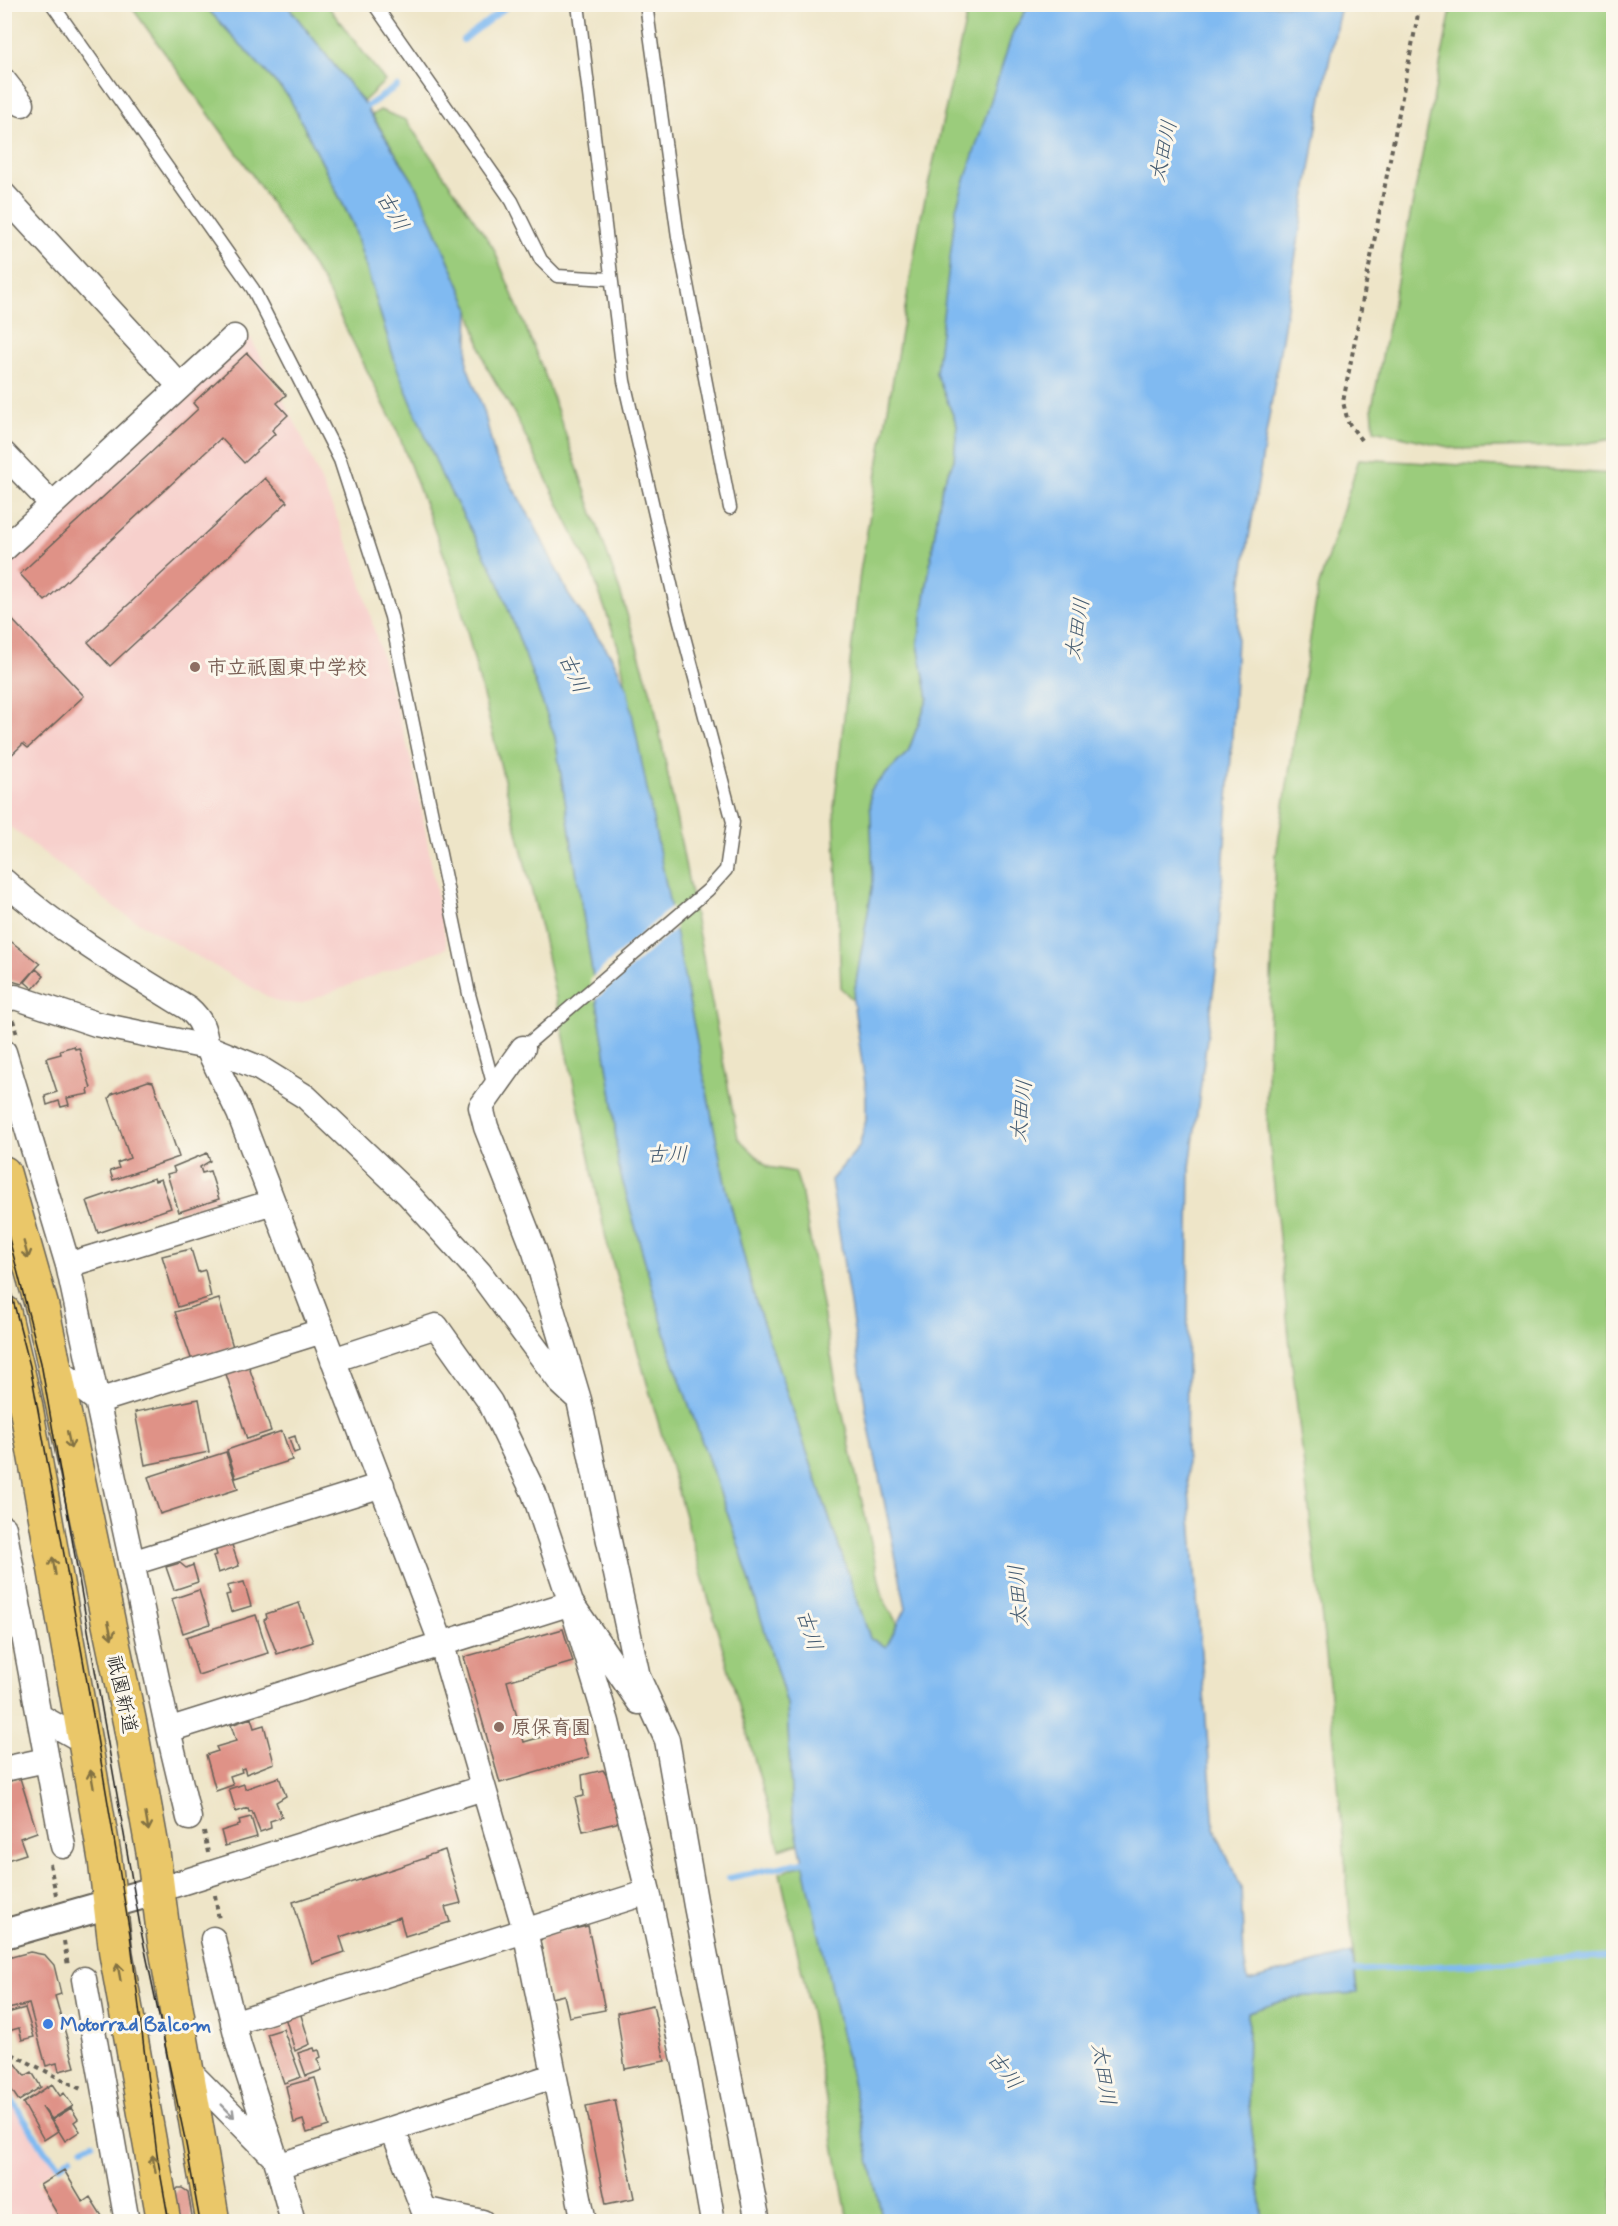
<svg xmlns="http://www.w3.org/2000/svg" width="1618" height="2226" viewBox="0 0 1618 2226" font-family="Mynerve,'Klee One',sans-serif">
	<rect width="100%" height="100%" fill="#fbf7ec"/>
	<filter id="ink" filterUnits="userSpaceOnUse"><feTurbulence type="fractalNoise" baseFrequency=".0167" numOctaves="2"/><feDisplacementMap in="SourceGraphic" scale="12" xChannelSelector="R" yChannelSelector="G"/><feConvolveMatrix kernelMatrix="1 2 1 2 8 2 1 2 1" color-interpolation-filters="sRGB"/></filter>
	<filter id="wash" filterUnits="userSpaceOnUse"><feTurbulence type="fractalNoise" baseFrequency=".008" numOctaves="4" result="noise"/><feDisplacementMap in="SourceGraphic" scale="24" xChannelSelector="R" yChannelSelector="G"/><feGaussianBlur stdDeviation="1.35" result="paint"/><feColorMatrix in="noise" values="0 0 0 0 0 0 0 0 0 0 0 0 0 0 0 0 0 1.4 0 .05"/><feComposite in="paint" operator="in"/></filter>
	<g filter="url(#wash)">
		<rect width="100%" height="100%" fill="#eee5c8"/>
		<path fill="#f7d0cc" d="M250,337l49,93 55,128 60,212 33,178 -147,56 -23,-2 -155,-89 -117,-90v-260z
			M5,2092l35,57 16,17 -19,16 24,39h-56z"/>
		<path fill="#9bcc7c" stroke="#5c744c" stroke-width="1.5" d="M130,5h74l85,92 64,128 44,143 45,108 55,102 58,159 58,366 5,62 53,189 69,195 47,155 5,108 7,31 -19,6 -173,-606 -65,-311 -86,-345 -58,-154 -75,-151 -78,-118z
			M287,5h40l58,76 -22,21z
			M969,5h60l-16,27 -77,341 21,52 -3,35 -12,26 -24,158 10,54 -20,54 -38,38 3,93 -20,117 -12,-12 -7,-181 26,-235 60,-351z
			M1452,5h161v434l-44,7 -112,3 -83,-19 -2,-23z
			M380,110l26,10 87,127 52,128 75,216 34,112 84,435 30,29 27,5 6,18 35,193 47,215 15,27 -12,23 -16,-10 -116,-342 -29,-113 -107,-537 -26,-74 -78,-159 -28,-47 -17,-58 -51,-119 -46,-74z
			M1359,459l254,15v1747h-350l-16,-132 1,-77 47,-15 62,-5 -30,-329 -37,-316 -24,-240 10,-251 42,-268z
			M804,1864l79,357h-35l-42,-231 -26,-117z"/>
		<path fill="#80baf1" stroke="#4e6b86" stroke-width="1.5" d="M204,5h83l76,97 55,87 51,119 -2,58 17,45 11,46 38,65 37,75 42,60 15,31 98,495 29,113 116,342 16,9 20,-39 -38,-186 -37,-242 28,-33 7,-27v-30l-13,-90 20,-117 -3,-93 38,-38 20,-54 -10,-54 24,-158 12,-26 3,-35 -21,-52 20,-165 57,-176 16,-27h312l-18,86 -84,507 -8,159 -15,214 -26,196 -4,283 28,378 27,59 3,72 4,22 104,-28 5,40 -62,4 -47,15 -1,77 16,132h-380l-91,-409 -5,-108 -47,-155 -69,-195 -53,-189 -5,-62 -58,-366 -58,-159 -55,-102 -45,-108 -44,-144 -64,-127z"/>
		<path fill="#eee5c8" d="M672,906l4,22 -83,74 -3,-23z"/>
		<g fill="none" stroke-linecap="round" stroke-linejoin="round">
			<path stroke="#80baf1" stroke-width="6" d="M463,40l47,-36
				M360,111l37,-25
				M729,1878l82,-18
				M1348,1971l266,-15
				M4,2088l41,63 15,15 11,-9
				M83,2148l10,-5"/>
		</g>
		<g id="blocks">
			<path fill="#df9287" d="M247,353l39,42 -9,8 11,12 -16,15 3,4 -31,29 -23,-25 -176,163 -25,-27 178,-165 -5,-6z
				M265,478l22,24 -177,164 -22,-24z
				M4,611l80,85 -56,52 -5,-4 -19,18v-21l5,-4 -5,-5z
				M4,936l36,28 -18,20 -14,-4 -4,-11z
				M36,969l8,7 -11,13 -8,-7z
				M74,1046l1,3 4,-1 12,40 -3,1 1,5 -22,4 2,7 -8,2 -2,-6 -12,4 -2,-9 12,-4 -11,-34 15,-4 -1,-4z
				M148,1081l5,1 26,75 -66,23 -3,-9 9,-3 -2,-5 13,-5 -21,-60 3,-4z
				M207,1153l3,8 -10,6 2,6 8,-2 9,28 -40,13 -12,-38 8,-2 -2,-5z
				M154,1178l1,3 6,-2 10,29 -73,25 -11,-32z
				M191,1249l7,23 7,-2 6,27 -33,10 -16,-51z
				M219,1299l14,48 -41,14 -17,-49z
				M248,1364l23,67 -24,8 -22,-68z
				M199,1399l10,53 -64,13 -10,-53z
				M282,1431l10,29 -56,18 -9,-28z
				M295,1436l4,15 -5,2 -5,-15z
				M226,1452l12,37 -78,25 -12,-37z
				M231,1542l8,24 -21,7 -5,-17 4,-1 -2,-7z
				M180,1563l6,5 7,-3 5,17 -24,8 -8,-23z
				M244,1582l7,24 -20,6 -5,-17 4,-1 -3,-8z
				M199,1590l11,34 -27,9 -11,-34z
				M299,1603l14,39 -36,12 -13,-34 3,-2 -1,-4z
				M256,1615l12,38 -70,22 -12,-38z
				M563,1629l10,33 -66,19 17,61 56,-16 9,31 -89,26 -36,-126z
				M251,1718l3,10 10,-3 10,38 -28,11 -2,-6 -3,1 1,3 -12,4 3,9 -17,6 -10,-36 12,-4 -2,-4 20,-6 -5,-16z
				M603,1770l7,11 10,38 -4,4 -33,8 -8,-33 9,-2 -2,-21z
				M279,1777l7,19 -10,6 6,15 -12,4 1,7 -11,4 -8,-21 -3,1 -1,-4 -12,4 -7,-23 15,-5 1,5z
				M20,1778l17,54 -17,6 6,16 -22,7v-78z
				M251,1817l6,20 -32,9 -4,-15 19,-6 -1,-5z
				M445,1850l16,53 -16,4 5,15 -45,14 -5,-19 -60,20 5,15 -33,11 -19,-61 133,-44v-2z
				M588,1926l17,84 -36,7 -5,-22 -13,3 -11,-57 5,-6z
				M30,1952l15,3 9,10 7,29 -6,2 20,71 -16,4 -2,-8 -11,3 -17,-62 -25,6v-51z
				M653,2005l12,56 -40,8 -8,-56z
				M25,2008l9,29 -12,3 -3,-12 -14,4 -1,-18z
				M300,2012l10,32 -15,7 -10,-34z
				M283,2029l18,48 -17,6 -17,-49z
				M314,2048l1,3 4,-1 2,7 -4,2 5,11 -16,6 -8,-23z
				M16,2064l9,12 7,-4 9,15 -22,14 -15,-22v-8z
				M315,2078l14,48 -22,7 -4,-13 -9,3 -8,-37z
				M52,2084l8,12 4,-3 9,13 -21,13 -10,-12 16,24 -14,9 -21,-37z
				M615,2100l20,98 -29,6 -20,-98z
				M71,2108l7,11 -4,3 6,9 -15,10 -13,-21z
				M64,2170l19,32 7,-5 12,19 -9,6h-31l-22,-37z
				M178,2188h4l6,4 5,30h-15l-5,-28z"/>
		</g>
	</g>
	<g filter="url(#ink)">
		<use href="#blocks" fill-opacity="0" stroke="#666258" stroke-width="1.5"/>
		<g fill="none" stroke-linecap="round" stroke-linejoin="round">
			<g stroke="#666258" stroke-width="15">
				<path id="service" d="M52,4l201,285 87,171 51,157 78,377 25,93
					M374,4l138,197 29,59 16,16 53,3
					M646,4l32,233 52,271
					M523,1048l185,-158 18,-20 7,-48 -56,-212 -53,-229 -46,-377"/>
			</g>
			<g stroke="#666258" stroke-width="27">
				<path id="minor" d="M4,81l18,23
					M4,195l176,191
					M4,454l48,50
					M4,549l230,-212
					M4,881c56,50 120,88 184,127 14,12 16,21 19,39l52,21 47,29 102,97 71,78 82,111 14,13
					M4,1000l11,-3 81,27 111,23 32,66 34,89
					M523,1048l-42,59 5,20 49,125 44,148 59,277 29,63 29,166 62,316
					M4,1052l64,213 100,465 21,88
					M68,1265l205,-63 168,440 84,288 59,292
					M333,1360l103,-34 54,76 44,91 37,110 36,119 41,170 37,172 28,158
					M53,1366l45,35 224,-70
					M4,1528l59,318
					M132,1563l250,-78
					M39,1716l46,26
					M168,1730l403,-127 68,99
					M4,1769l42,-9
					M158,1890l325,-102
					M213,1939l26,107 39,120 15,56
					M84,1979l43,243
					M233,2023l415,-131
					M187,2069l85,86
					M393,2130l30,79 59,13
					M278,2166l275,-90"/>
			</g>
			<g stroke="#666258" stroke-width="32">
				<path id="tertiary" d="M4,1934l154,-44"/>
			</g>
			<g stroke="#666258" stroke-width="36">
				<path id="trunk" d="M4,1173l38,134 88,417 23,128 11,86 49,284
					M4,1312l22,95 59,335 20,118 11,94 48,268"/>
			</g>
			<path stroke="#666258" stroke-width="4" stroke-dasharray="4.5 4.5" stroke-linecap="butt" d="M4,135l8,-13
				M1361,440l-13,-18 -5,-20 77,-398
				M13,1020l4,15
				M204,1831l4,22
				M50,1864l6,31
				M215,1895l4,25
				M64,1941l4,25
				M4,2050l77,39"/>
			<use href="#service" stroke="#fff" stroke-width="12"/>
			<use href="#minor" stroke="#fff" stroke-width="24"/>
			<use href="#tertiary" stroke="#fff" stroke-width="28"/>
			<use href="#trunk" stroke="#eac769" stroke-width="33"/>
			<path stroke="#1c1c1c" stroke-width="1.5" d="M4,1219l37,144 100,568 45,213 14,78
				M4,1265l26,101 65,360 35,208 27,221 12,67"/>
		</g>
		<defs><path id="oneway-shaft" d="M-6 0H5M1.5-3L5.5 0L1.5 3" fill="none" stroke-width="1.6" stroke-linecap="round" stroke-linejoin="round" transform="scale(1.5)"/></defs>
		<g stroke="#837242">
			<use href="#oneway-shaft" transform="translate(26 1250) rotate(75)"/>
			<use href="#oneway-shaft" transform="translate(69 1440) rotate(78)"/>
			<use href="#oneway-shaft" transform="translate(54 1566) rotate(-100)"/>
			<use href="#oneway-shaft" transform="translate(110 1630) rotate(78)"/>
			<use href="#oneway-shaft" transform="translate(92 1779) rotate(-100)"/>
			<use href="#oneway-shaft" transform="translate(147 1822) rotate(80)"/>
			<use href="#oneway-shaft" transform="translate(119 1972) rotate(-100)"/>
			<use href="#oneway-shaft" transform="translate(154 2164) rotate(-100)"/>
		</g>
		<use stroke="#999" href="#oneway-shaft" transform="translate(228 2111) rotate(45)"/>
	</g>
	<g fill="#8d6e63" stroke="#fbf7ec" stroke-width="2">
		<circle cx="195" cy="667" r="6"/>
		<circle cx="499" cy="1727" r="6"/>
	</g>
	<circle fill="#3f7fe0" stroke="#fbf7ec" stroke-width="2" cx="48" cy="2024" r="6"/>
	<g text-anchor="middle" stroke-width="6" stroke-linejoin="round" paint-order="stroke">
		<g font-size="20" font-weight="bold" fill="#785e54" stroke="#fbf7ec" text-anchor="start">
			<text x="207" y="674">市立祇園東中学校</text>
			<text x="511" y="1734">原保育園</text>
		</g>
		<g font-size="20" fill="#1c1c1c" stroke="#fbf7ec">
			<text transform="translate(123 1694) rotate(78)" y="7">祇園新道</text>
		</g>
		<g font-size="20" font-weight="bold" fill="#366cbe" stroke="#fbf7ec" text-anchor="start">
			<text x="60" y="2031">Motorrad Balcom</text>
		</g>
		<g font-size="21" font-style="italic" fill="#445b71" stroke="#fbf7ec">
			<text transform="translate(1163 151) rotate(-78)" y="7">太田川</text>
			<text transform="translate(393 211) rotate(60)" y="7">古川</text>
			<text transform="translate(1077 629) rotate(-81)" y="7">太田川</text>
			<text transform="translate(574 673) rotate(66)" y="7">古川</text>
			<text transform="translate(1021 1111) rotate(-84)" y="7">太田川</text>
			<text x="667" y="1161">古川</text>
			<text transform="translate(1018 1596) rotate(-94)" y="7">太田川</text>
			<text transform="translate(810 1630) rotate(73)" y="7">古川</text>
			<text transform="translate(1005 2070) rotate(53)" y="7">古川</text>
			<text transform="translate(1104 2074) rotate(81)" y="7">太田川</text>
		</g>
	</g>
	<rect width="1618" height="2226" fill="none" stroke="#fbf7ec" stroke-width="24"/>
</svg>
